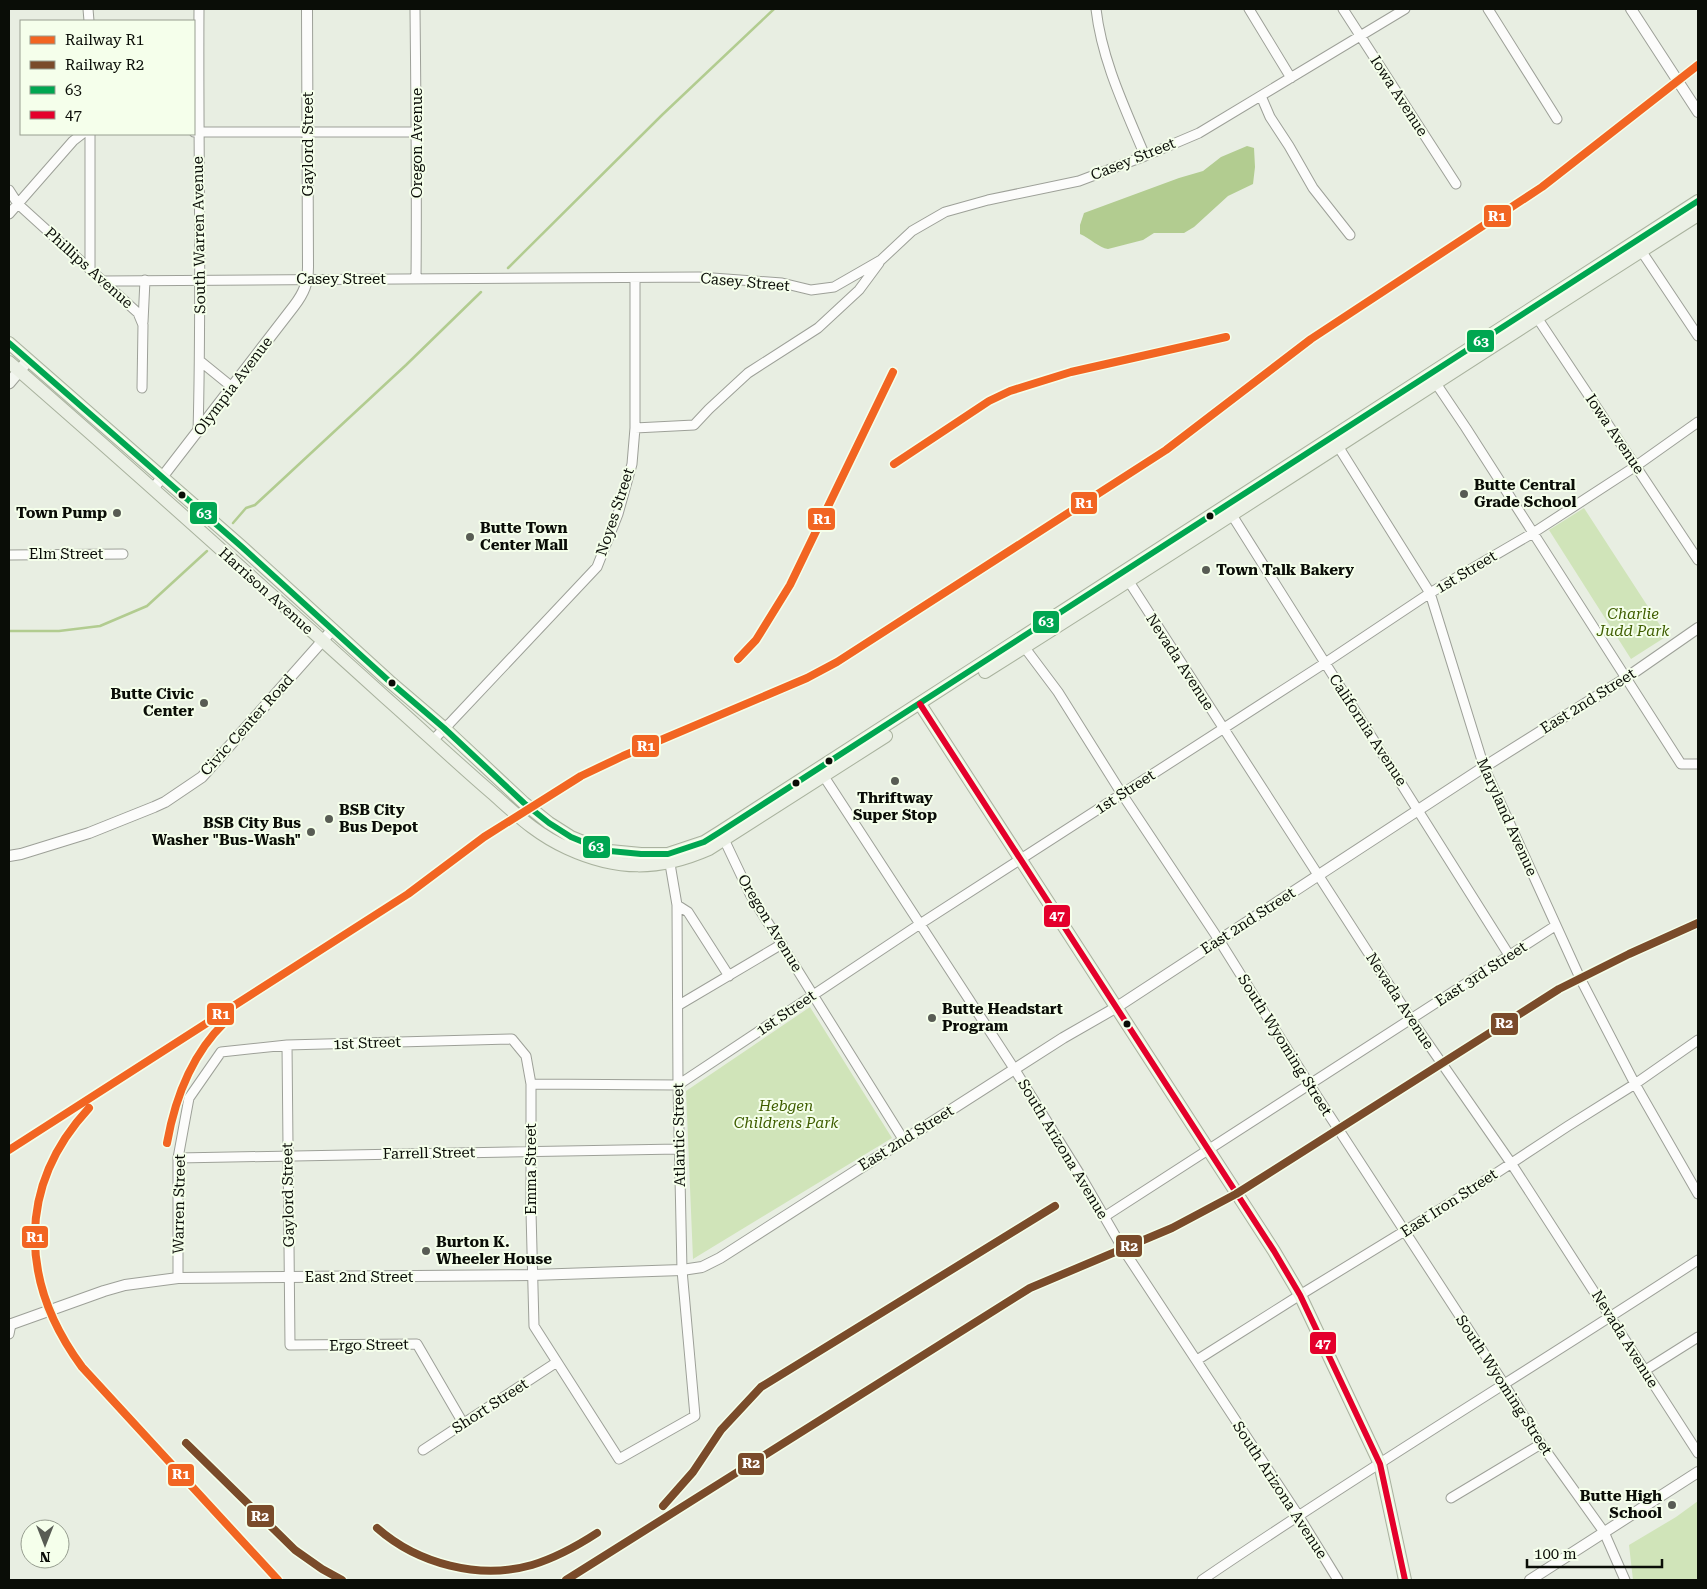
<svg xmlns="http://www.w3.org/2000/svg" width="1707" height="1589" viewBox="0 0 1707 1589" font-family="'Roboto Serif',serif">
	<rect width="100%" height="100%" fill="#e8eee2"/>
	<path fill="#d0e4b9" d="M1584,508l83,128 -36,23 -82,-129z
		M810,1007l82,131 -199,121 -7,-168z
		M1698,1501v79h-65l-4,-35 47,-28z"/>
	<path fill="#b2cc90" d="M1247,146l7,2 1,19 -2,17 -25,12 -34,31 -10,6h-30l-11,7 -35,9c-9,-1 -18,-11 -28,-15v-9l4,-12 95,-35 24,-7 18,-14z"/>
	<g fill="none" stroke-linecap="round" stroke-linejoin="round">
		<path stroke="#b2cc90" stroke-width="2.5" d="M508,268l154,-153 112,-106
			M233,523l13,-15 9,-3 151,-140 75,-73
			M9,631h50l41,-5 47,-20 60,-55"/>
		<g stroke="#9da098" stroke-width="11">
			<path id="minor" d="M88,9l1,12
				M415,9c1,90 2,179 1,269
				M1096,9c6,52 29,99 49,147
				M1249,9l42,69
				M1343,9l113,175
				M1488,9l69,110
				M1261,96l9,21 19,29 24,42 37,47
				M194,132h221
				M90,134v135
				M9,190l9,14 120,109 5,12 -1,63
				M9,214l64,-73 9,-7
				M1638,246l60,90
				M104,281l595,-4 83,6 29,7 23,-3 47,-27 31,-29 33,-19 43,-12 91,-19 66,-25 54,-23 206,-124
				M1534,313l164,247
				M143,322l2,-42
				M200,361l32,26
				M1433,379l33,49 215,336h17
				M635,428l59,-3 15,-16 39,-36 70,-45 41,-38 20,-27
				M198,432c4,-141 0,-282 1,-423
				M1336,443l94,150 54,174 96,211 55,106 63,110
				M1230,512l279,443
				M9,555l114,-1
				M1126,577l285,442 100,144 187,290
				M1022,644l36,48 64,102 97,146 90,144 195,300 37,60 63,88 21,48
				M433,740l17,-17 147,-156 21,-53 14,-50 3,-36v-149
				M821,772l194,298 64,103 44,76 175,266 40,65
				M722,835l28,59 153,245
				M677,905l11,7 41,64
				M679,1005l103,-61
				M287,1045l3,300 127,-1 46,79
				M531,1084l147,1 242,-161 405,-261 105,-70 103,-60 103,-67 62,-44
				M178,1158l501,-9
				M1104,1217l451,-291
				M178,1278v-120l11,-60 32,-46 66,-7 225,-6 14,17 5,28v128l3,114 85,133 76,-43 -13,-146 -4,-185 -1,-180 -8,-47
				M9,1334l2,-10
				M1197,1360l103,-65 157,-96 111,-73 67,-42 63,-44
				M1644,1371l54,-34
				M423,1450l134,-88
				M1451,1498l90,-54
				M1202,1580c163,-111 331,-212 496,-320"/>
		</g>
		<g stroke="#9da098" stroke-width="12">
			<path id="tertiary" d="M1631,9l67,103
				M153,489l141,-183c10,-13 14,-23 14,-39l-1,-258
				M9,856l12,-2 68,-21 65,-26 11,-5 37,-25 131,-148
				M9,1325l95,-34 21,-6 53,-7 354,-3 150,-5 20,-3 18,-9 343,-220 54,-31 367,-240 142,-89 72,-50
				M1530,1580l168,-108"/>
		</g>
		<g stroke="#9da098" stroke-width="13">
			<path id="secondary" d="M9,383l16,-19"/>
		</g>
		<g stroke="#a9b29e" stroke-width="14">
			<path id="primary" d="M9,343l233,204 147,134 55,47 80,75 25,20 22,14 17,7 22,7 31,3h27l36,-12 16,-10 978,-631
				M9,362c127,110 252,223 377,336 35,31 70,64 106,95 25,22 44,41 75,55 50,23 92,23 142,1l177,-113
				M985,672c239,-150 475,-306 713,-457
				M920,704l354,547 26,44 80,169 25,116"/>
		</g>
		<use href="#minor" stroke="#fcfcfb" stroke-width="9"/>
		<use href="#tertiary" stroke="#fcfcfb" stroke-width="10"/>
		<use href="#secondary" stroke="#f3f6f0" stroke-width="11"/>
		<use href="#primary" stroke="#ebf0e5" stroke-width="12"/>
		<g stroke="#f5ffeb" stroke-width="10">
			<path id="bus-1" d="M9,343l233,204 147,134 55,47 80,75 25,20 22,14 17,7 22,7 31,3h27l36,-12 16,-10 978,-631"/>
		</g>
		<g stroke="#f5ffeb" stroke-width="10">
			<path id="bus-2" d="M920,704l354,547 26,44 80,169 25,116"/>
		</g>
		<use href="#bus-1" stroke="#00a651" stroke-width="6"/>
		<use href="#bus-2" stroke="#e4002b" stroke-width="6"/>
		<g stroke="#f5ffeb" stroke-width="11">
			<path id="rail-1" d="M894,464l95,-63 21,-10 61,-19 155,-35
				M738,659l18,-19 34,-55 103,-213
				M89,1108c-73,79 -69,175 -7,259l196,213
				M167,1143c8,-45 24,-88 58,-121
				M9,1150l399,-256 76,-57 97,-61 42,-20 184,-78 30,-16 329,-212 145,-111 231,-152 156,-122"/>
		</g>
		<g stroke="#f5ffeb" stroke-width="11">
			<path id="rail-2" d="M186,1443l109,107 27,19 20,11
				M663,1506l30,-34 28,-42 40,-43 294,-181
				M377,1528c41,36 102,52 155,37 23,-7 45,-19 65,-32
				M566,1580l464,-292 142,-60 64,-34 323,-205 70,-35 69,-31"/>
		</g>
		<use href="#rail-1" stroke="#f26522" stroke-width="8"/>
		<use href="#rail-2" stroke="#7a4b2a" stroke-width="8"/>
	</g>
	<g fill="#585c54" stroke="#f5ffeb" stroke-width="2">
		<circle cx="1464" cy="494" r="5"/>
		<circle cx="117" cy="513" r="5"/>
		<circle cx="470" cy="537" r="5"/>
		<circle cx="1206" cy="570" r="5"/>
		<circle cx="204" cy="703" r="5"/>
		<circle cx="895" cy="781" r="5"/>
		<circle cx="329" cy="819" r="5"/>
		<circle cx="311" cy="832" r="5"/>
		<circle cx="932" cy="1018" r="5"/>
		<circle cx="426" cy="1251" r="5"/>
		<circle cx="1672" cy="1505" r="5"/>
	</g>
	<g fill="#0a0d07" stroke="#f5ffeb" stroke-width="2">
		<circle cx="182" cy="495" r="4.5"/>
		<circle cx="1210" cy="516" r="4.5"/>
		<circle cx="392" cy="683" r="4.5"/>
		<circle cx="829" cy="761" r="4.5"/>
		<circle cx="796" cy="783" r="4.5"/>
		<circle cx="1127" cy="1024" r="4.5"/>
	</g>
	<g text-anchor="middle" stroke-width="4" stroke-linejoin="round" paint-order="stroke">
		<g font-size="15" fill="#0a0d07" stroke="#f5ffeb">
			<text transform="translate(1399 96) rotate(57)" y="5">Iowa Avenue</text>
			<text transform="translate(417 143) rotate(-90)" y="5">Oregon Avenue</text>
			<text transform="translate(308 144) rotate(-90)" y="5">Gaylord Street</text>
			<text transform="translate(1133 159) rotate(-22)" y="5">Casey Street</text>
			<text transform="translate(199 235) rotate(-91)" y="5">South Warren Avenue</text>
			<text transform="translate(89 268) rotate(42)" y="5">Phillips Avenue</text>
			<text x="341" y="284">Casey Street</text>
			<text transform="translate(745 282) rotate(5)" y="5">Casey Street</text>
			<text transform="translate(233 386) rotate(-53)" y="5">Olympia Avenue</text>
			<text transform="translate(1615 434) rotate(56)" y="5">Iowa Avenue</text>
			<text transform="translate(615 512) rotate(-72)" y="5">Noyes Street</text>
			<text x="66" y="559">Elm Street</text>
			<text transform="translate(1466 572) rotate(-31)" y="5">1st Street</text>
			<text transform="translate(266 591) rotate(42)" y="5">Harrison Avenue</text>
			<text transform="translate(1180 662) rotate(57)" y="5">Nevada Avenue</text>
			<text transform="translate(1588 701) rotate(-32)" y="5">East 2nd Street</text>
			<text transform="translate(247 725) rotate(-48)" y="5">Civic Center Road</text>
			<text transform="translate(1368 730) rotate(57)" y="5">California Avenue</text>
			<text transform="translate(1125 792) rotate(-33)" y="5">1st Street</text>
			<text transform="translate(1507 817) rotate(66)" y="5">Maryland Avenue</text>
			<text transform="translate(1248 921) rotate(-33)" y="5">East 2nd Street</text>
			<text transform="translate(770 923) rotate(59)" y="5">Oregon Avenue</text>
			<text transform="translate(1481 974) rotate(-33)" y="5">East 3rd Street</text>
			<text transform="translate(1400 1001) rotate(57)" y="5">Nevada Avenue</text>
			<text transform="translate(786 1013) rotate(-34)" y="5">1st Street</text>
			<text transform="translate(367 1043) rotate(-2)" y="5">1st Street</text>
			<text transform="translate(1285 1045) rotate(58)" y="5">South Wyoming Street</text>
			<text transform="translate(679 1135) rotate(-91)" y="5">Atlantic Street</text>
			<text transform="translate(906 1138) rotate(-32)" y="5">East 2nd Street</text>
			<text transform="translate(1063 1149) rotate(59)" y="5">South Arizona Avenue</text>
			<text transform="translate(429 1153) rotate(-1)" y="5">Farrell Street</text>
			<text transform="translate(531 1169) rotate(-90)" y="5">Emma Street</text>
			<text transform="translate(288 1195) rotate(-91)" y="5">Gaylord Street</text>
			<text transform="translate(1449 1203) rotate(-33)" y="5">East Iron Street</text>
			<text transform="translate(179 1204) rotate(-89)" y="5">Warren Street</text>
			<text x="359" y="1282">East 2nd Street</text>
			<text transform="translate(1625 1339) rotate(58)" y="5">Nevada Avenue</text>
			<text transform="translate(369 1345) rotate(-1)" y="5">Ergo Street</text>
			<text transform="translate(1504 1385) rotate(57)" y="5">South Wyoming Street</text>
			<text transform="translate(490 1406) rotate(-33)" y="5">Short Street</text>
			<text transform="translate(1280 1490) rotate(57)" y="5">South Arizona Avenue</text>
		</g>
		<g font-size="15" font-weight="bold" fill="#0a0d07" stroke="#f5ffeb" text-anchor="start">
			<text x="1474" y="490">Butte Central<tspan x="1474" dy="17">Grade School</tspan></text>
			<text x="107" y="518" text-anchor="end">Town Pump</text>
			<text x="480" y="533">Butte Town<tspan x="480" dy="17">Center Mall</tspan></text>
			<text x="1216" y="575">Town Talk Bakery</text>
			<text x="194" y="699" text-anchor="end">Butte Civic<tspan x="194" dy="17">Center</tspan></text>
			<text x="895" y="803" text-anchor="middle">Thriftway<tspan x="895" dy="17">Super Stop</tspan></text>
			<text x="339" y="815">BSB City<tspan x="339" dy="17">Bus Depot</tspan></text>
			<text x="301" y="828" text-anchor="end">BSB City Bus<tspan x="301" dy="17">Washer "Bus-Wash"</tspan></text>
			<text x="942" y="1014">Butte Headstart<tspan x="942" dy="17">Program</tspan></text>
			<text x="436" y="1247">Burton K.<tspan x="436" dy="17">Wheeler House</tspan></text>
			<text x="1662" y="1501" text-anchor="end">Butte High<tspan x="1662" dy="17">School</tspan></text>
		</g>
		<g font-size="15" font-style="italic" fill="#3f5e00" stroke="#f5ffeb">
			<text x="1633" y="619">Charlie<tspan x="1633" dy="17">Judd Park</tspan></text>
			<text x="786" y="1111">Hebgen<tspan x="786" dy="17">Childrens Park</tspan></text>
		</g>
	</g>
	<g stroke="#f5ffeb" stroke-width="2">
		<rect x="1483" y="204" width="29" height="24" rx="5" fill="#f26522"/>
		<rect x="1466" y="329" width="29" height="24" rx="5" fill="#00a651"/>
		<rect x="1070" y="491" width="28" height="24" rx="5" fill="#f26522"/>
		<rect x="189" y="501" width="29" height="24" rx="5" fill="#00a651"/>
		<rect x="807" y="507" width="29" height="24" rx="5" fill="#f26522"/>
		<rect x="1032" y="610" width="28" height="24" rx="5" fill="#00a651"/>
		<rect x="631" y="734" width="29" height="24" rx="5" fill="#f26522"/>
		<rect x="582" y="835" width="29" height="24" rx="5" fill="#00a651"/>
		<rect x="1043" y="904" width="28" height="24" rx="5" fill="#e4002b"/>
		<rect x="206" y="1002" width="29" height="24" rx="5" fill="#f26522"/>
		<rect x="1490" y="1012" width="29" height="24" rx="5" fill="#7a4b2a"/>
		<rect x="21" y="1225" width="28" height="24" rx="5" fill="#f26522"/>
		<rect x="1115" y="1234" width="28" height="24" rx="5" fill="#7a4b2a"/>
		<rect x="1309" y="1331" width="28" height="24" rx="5" fill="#e4002b"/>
		<rect x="737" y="1452" width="28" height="24" rx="5" fill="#7a4b2a"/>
		<rect x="167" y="1463" width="28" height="24" rx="5" fill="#f26522"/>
		<rect x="246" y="1504" width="29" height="24" rx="5" fill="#7a4b2a"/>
	</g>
	<g font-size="14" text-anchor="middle" font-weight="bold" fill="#fff">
		<text x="1497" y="221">R1</text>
		<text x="1481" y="346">63</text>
		<text x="1084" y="508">R1</text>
		<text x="204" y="518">63</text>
		<text x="822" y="524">R1</text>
		<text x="1046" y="626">63</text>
		<text x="646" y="751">R1</text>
		<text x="596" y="851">63</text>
		<text x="1057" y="920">47</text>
		<text x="221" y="1019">R1</text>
		<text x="1504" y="1028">R2</text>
		<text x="35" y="1242">R1</text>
		<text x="1129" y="1251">R2</text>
		<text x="1323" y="1348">47</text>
		<text x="751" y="1468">R2</text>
		<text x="181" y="1479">R1</text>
		<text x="260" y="1521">R2</text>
	</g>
	<rect width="1707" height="1589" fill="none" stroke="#0a0d07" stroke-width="20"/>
	<rect x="20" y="20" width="175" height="115" fill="#f5ffeb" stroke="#979e90"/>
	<rect x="30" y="36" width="25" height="8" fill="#f26522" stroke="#979e90"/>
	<text x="65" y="45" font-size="15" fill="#0a0d07">Railway R1</text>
	<rect x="30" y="61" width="25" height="8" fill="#7a4b2a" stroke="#979e90"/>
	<text x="65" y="70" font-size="15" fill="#0a0d07">Railway R2</text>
	<rect x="30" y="86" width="25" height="8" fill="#00a651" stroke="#979e90"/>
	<text x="65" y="95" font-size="15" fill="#0a0d07">63</text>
	<rect x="30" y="111" width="25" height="8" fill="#e4002b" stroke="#979e90"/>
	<text x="65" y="120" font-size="15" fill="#0a0d07">47</text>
	<g transform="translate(45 1544) rotate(180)"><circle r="24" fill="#f5ffeb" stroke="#979e90"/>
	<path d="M0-4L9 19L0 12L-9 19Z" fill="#585c54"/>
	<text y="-8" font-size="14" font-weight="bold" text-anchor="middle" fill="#0a0d07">N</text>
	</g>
	<path d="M1527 1559v8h135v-8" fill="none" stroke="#0a0d07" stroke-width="2.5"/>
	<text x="1534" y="1559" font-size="15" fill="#0a0d07" stroke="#f5ffeb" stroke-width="4" paint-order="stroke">100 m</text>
</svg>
